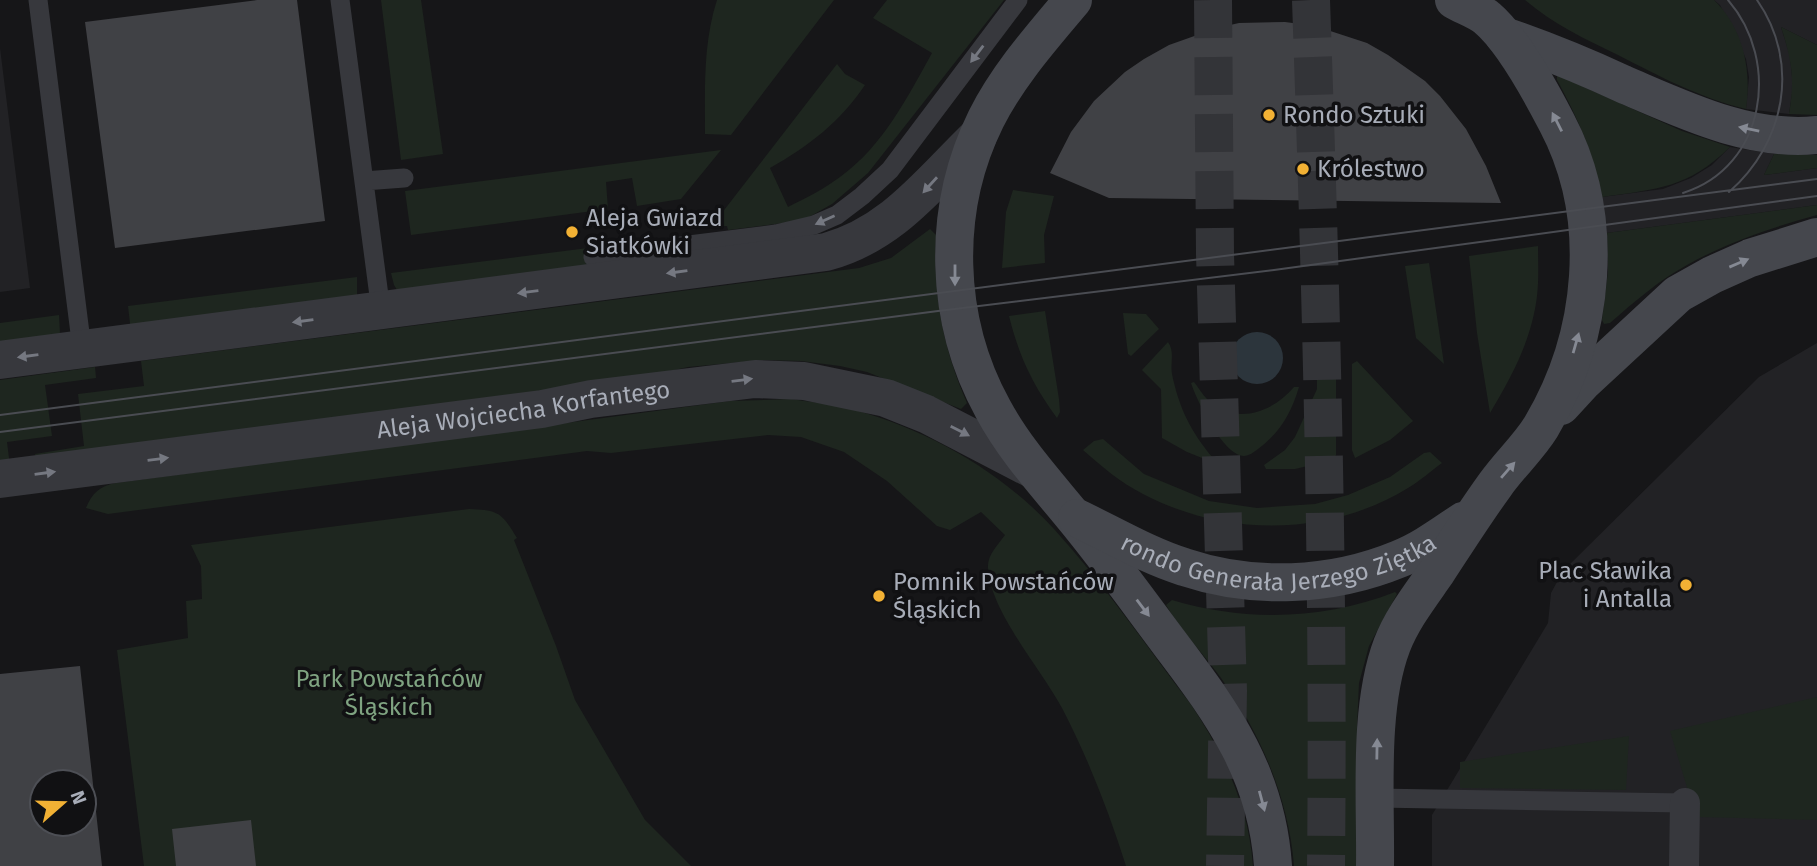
<svg xmlns="http://www.w3.org/2000/svg" width="1817" height="866" viewBox="0 0 1817 866" font-family="'Fira Sans',sans-serif">
	<rect width="100%" height="100%" fill="#161618"/>
	<path fill="#222225" d="M1714,0h103v45l-36,-18 9,29 3,31 -4,27 -43,-5 3,-32 -3,-18 -26,-54z
		M0,48l30,240 -30,4z
		M1730,147l44,7 -10,21 53,-7v37l-210,28 -5,-36 61,-8 28,-11 21,-13z
		M1817,343v523h-385v-51l116,-192 3,-30 12,-22 196,-194z"/>
	<path fill="#1e261f" d="M381,0h40l22,154 -42,6z
		M717,0h117l-103,135 -26,-1c0,-45 -2,-91 12,-134z
		M887,0h117l-136,173 -36,31 -23,13 -18,5 -63,8 -1,-4 -16,1 126,-163 8,10 20,11c-25,37 -56,61 -95,83l18,39c18,-9 36,-18 52,-30 43,-31 67,-79 92,-124l-59,-35z
		M1525,0h189c29,28 38,70 32,109 -46,-11 -87,-33 -128,-54 -33,-16 -65,-31 -93,-55z
		M1781,27l36,18v70l-28,-1c6,-35 3,-53 -8,-87z
		M1557,75l125,56 48,16c-42,41 -72,42 -128,50 -8,-42 -24,-79 -45,-117z
		M721,150l-40,49 -44,7 -5,-28 -26,4 2,27 -197,26 -6,-44z
		M1774,154l43,1v13l-53,7z
		M1013,190l41,6 -10,39 1,28 -43,5 4,-56z
		M1817,205v10c-44,12 -91,28 -130,50 -29,16 -53,37 -77,58l-6,1 -2,-4 6,-49 -1,-38z
		M930,229l6,6c-3,61 7,112 31,168l-6,6 -94,-37 -27,-6 -39,-5 -37,-1 -76,7 -110,25 -541,71 -2,-9 49,-8 -6,-52 66,-8 -3,-25 718,-93 32,-10z
		M1538,246c0,16 1,33 -1,50 -5,43 -25,80 -47,117l-13,-80 -8,-77z
		M588,248l4,25 -193,20 -5,-8 -3,-12z
		M1429,263l15,101 -28,-26 -11,-72z
		M357,277v20l-226,35 -3,-26z
		M1045,311l14,88 1,13 -3,6c-25,-34 -38,-62 -48,-102z
		M1123,313l23,1 13,15 -28,27 -3,-2z
		M59,315l1,19 -60,16v-27z
		M1168,342c7,10 2,21 4,32 7,34 19,58 41,84l-1,4 -25,-10 -25,-14 -1,-49 -19,-19z
		M1336,350v105l-3,5 -38,9h-29l-2,-4 21,-15 10,-13 22,-48v-22z
		M1357,361l56,60 -23,19 -35,18 -3,-8v-86z
		M95,367l1,11 -51,7 7,51 -45,6 3,24 -10,2v-88z
		M1194,382c4,5 8,12 13,17 28,27 65,14 87,-12h5c-8,26 -18,45 -41,62 -4,3 -9,7 -14,7 -21,-1 -47,-55 -53,-73z
		M791,399c17,3 36,4 53,8 79,20 155,62 210,122 50,55 93,118 138,177 32,49 57,101 61,160h-127c-17,-54 -38,-108 -64,-158 -21,-39 -72,-97 -74,-140 -1,-13 10,-23 17,-33l-24,-23 -31,18 -13,-4 -50,-45 -43,-29 -43,-15 -33,-2 -157,18 -24,-2 -479,63 -22,-6c6,-15 14,-22 30,-25l614,-82z
		M1103,439l41,35 65,27 48,7 58,-4 33,-9 42,-18 34,-24 6,-1 12,11c-11,8 -22,18 -34,25 -80,49 -183,49 -265,6 -22,-11 -42,-28 -60,-44l11,-9z
		M469,509c30,1 33,4 48,29l-3,2 42,106 19,54 70,120 46,46h-547l-27,-216 71,-12 -2,-37 16,-2 -1,-33 -10,-21z
		M1395,592l2,2 -28,52 -10,37 -2,44 -1,139h-62c-5,-67 -34,-134 -73,-188 -18,-25 -40,-47 -55,-73l6,-5c73,22 152,20 223,-8z
		M1817,697v123l-121,-3 -26,-86z
		M1629,736l-3,54 -166,-2v-26z"/>
	<path fill="#2c353c" d="M1231 358a26 26 0 1 1 52 0a26 26 0 1 1-52 0Z"/>
	<path fill="#404145" fill-rule="evenodd" d="M257,0h40l28,221 -210,27 -30,-226z
		M1285,22l30,4 52,17 21,12 37,26 15,15 26,33 20,37 15,37 -392,-5 -59,-25 21,-41 23,-31 31,-29 19,-13 25,-14 48,-17 22,-5z
		M80,666l22,200h-102v-192zM42,782h42v42h-42z
		M251,820l5,46h-80l-4,-37z"/>
	<g fill="none" stroke-linecap="round" stroke-linejoin="round">
		<path stroke="#333438" stroke-width="38" stroke-dasharray="38 19" stroke-linecap="butt" d="M1213,0l2,254 13,437 -3,175
			M1311,0c10,289 18,577 15,866"/>
		<path stroke="#37383d" stroke-width="19" d="M38,0l44,349
			M340,0l41,311
			M364,181l40,-3
			M593,257l183,-23 38,-9 23,-10 25,-19 28,-26 128,-170
			M1376,798l309,5"/>
		<path stroke="#37383d" stroke-width="30" d="M1684,866l1,-63"/>
		<path stroke="#37383d" stroke-width="38" d="M0,360l826,-108c67,-18 104,-70 152,-116"/>
		<path stroke="#37383d" stroke-width="38" id="s1" d="M0,479l542,-70 49,-10 164,-20 49,2 82,17 40,16 106,55"/>
		<g stroke="#45474d" stroke-width="38">
			<path d="M1073,0c-31,37 -65,75 -87,119 -45,91 -42,201 7,290 21,39 50,71 78,105 35,42 67,87 100,131 53,70 96,130 102,221"/>
			<path d="M1504,36c41,14 80,30 119,48 61,26 126,58 194,51"/>
			<path d="M1561,406l23,-25 94,-87 34,-19 38,-17 67,-21"/>
			<path id="s2" d="M1077,518c34,16 71,38 107,49 69,23 147,20 215,-8 23,-9 43,-24 64,-38"/>
			<path d="M1375,866c1,-67 -7,-158 17,-221 10,-26 28,-49 44,-72 19,-29 38,-59 59,-88 14,-20 33,-37 46,-58 54,-91 66,-209 16,-304 -16,-31 -44,-83 -70,-105 -10,-8 -23,-12 -33,-18"/>
		</g>
		<path stroke="#4a4c52" stroke-width="2" d="M1729,192c56,-49 72,-129 28,-192
			M1683,193c83,-26 98,-132 45,-193
			M0,415l1817,-236
			M0,432l938,-121 336,-41 543,-74"/>
	</g>
	<defs><path id="oneway-solid" d="M-6-.8H1V-3.2L6.5 0L1 3.2V.8H-6Z" transform="scale(1.75)"/></defs>
	<g fill="#757881">
		<use href="#oneway-solid" transform="translate(977 54) rotate(127)"/>
		<use href="#oneway-solid" transform="translate(930 185) rotate(132)"/>
		<use href="#oneway-solid" transform="translate(825 220) rotate(156)"/>
		<use href="#oneway-solid" transform="translate(677 272) rotate(172)"/>
		<use href="#oneway-solid" transform="translate(528 292) rotate(173)"/>
		<use href="#oneway-solid" transform="translate(303 321) rotate(172)"/>
		<use href="#oneway-solid" transform="translate(28 356) rotate(172)"/>
		<use href="#oneway-solid" transform="translate(742 380) rotate(-7)"/>
		<use href="#oneway-solid" transform="translate(960 431) rotate(27)"/>
		<use href="#oneway-solid" transform="translate(158 459) rotate(-7)"/>
		<use href="#oneway-solid" transform="translate(45 473) rotate(-8)"/>
	</g>
	<g fill="#858993">
		<use href="#oneway-solid" transform="translate(1557 122) rotate(-117)"/>
		<use href="#oneway-solid" transform="translate(1749 129) rotate(-168)"/>
		<use href="#oneway-solid" transform="translate(1739 263) rotate(-23)"/>
		<use href="#oneway-solid" transform="translate(955 275) rotate(90)"/>
		<use href="#oneway-solid" transform="translate(1576 343) rotate(-74)"/>
		<use href="#oneway-solid" transform="translate(1508 470) rotate(-49)"/>
		<use href="#oneway-solid" transform="translate(1143 608) rotate(53)"/>
		<use href="#oneway-solid" transform="translate(1377 749) rotate(-89)"/>
		<use href="#oneway-solid" transform="translate(1262 801) rotate(75)"/>
	</g>
	<g fill="#f2b134" stroke="#111113" stroke-width="2.5">
		<circle cx="1269" cy="115" r="7"/>
		<circle cx="1303" cy="169" r="7"/>
		<circle cx="572" cy="232" r="7"/>
		<circle cx="1686" cy="585" r="7"/>
		<circle cx="879" cy="596" r="7"/>
	</g>
	<g text-anchor="middle" stroke-width="7" stroke-linejoin="round" paint-order="stroke">
		<g font-size="24" fill="#a8adb8" stroke="#111113" text-anchor="start">
			<text x="1283" y="123">Rondo Sztuki</text>
			<text x="1317" y="177">Królestwo</text>
			<text x="586" y="226">Aleja Gwiazd<tspan x="586" dy="28">Siatkówki</tspan></text>
			<text x="1672" y="579" text-anchor="end">Plac Sławika<tspan x="1672" dy="28">i Antalla</tspan></text>
			<text x="893" y="590">Pomnik Powstańców<tspan x="893" dy="28">Śląskich</tspan></text>
		</g>
		<g font-size="24" fill="#a8adb8" stroke="#111113">
			<text dy="8" stroke="none"><textPath href="#s1" startOffset="528">Aleja Wojciecha Korfantego</textPath></text>
			<text dy="8" stroke="none"><textPath href="#s2" startOffset="214">rondo Generała Jerzego Ziętka</textPath></text>
		</g>
		<g font-size="24" fill="#7fa381" stroke="#111113">
			<text x="389" y="687">Park Powstańców<tspan x="389" dy="28">Śląskich</tspan></text>
		</g>
	</g>
	<g transform="translate(63 803) rotate(70)"><circle r="33" fill="#111113" stroke="#4d4f55" stroke-width="2"/>
	<path d="M0-5L12 26L0 18L-12 26Z" fill="#f2b134"/>
	<text y="-10" font-size="19" font-weight="bold" text-anchor="middle" fill="#a8adb8">N</text>
	</g>
</svg>
